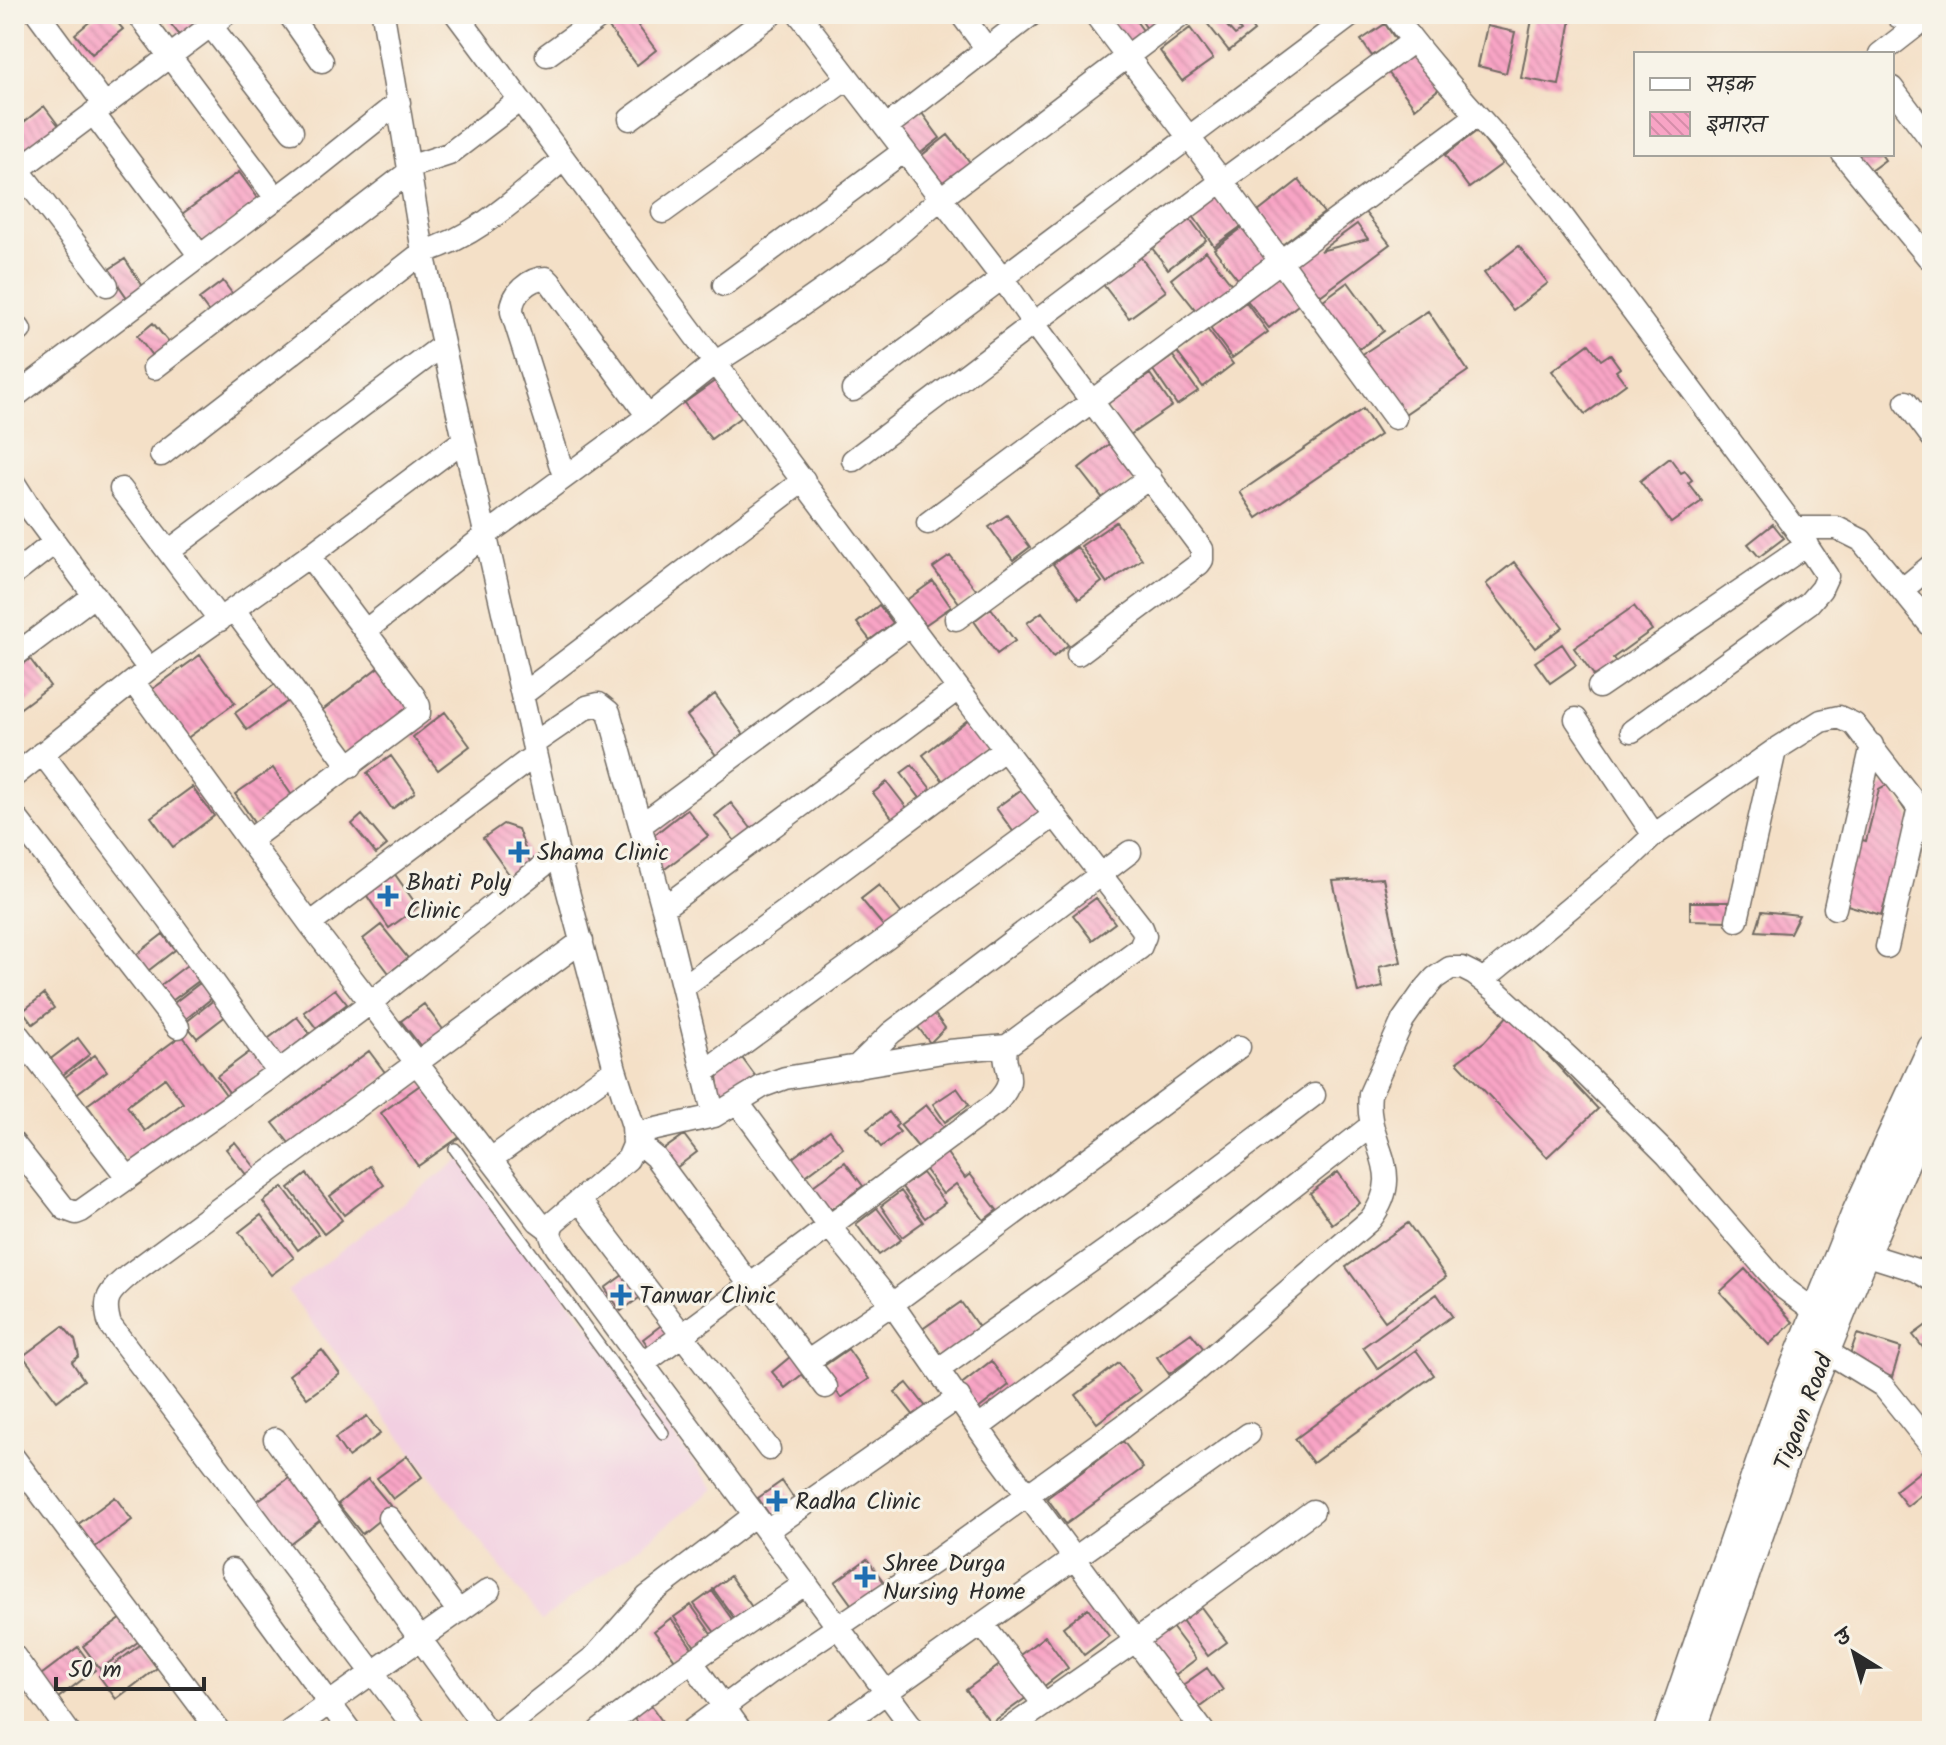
<svg xmlns="http://www.w3.org/2000/svg" width="1946" height="1745" viewBox="0 0 1946 1745" font-family="Kalam,'Playpen Sans Deva',sans-serif">
	<defs>
		<pattern id="building-back-hatch" width="6" height="6" patternUnits="userSpaceOnUse" patternTransform="scale(2)"><rect width="6" height="6" fill="#f8a4c5"/><path d="M-1 5l2 2M0 0l6 6M5-1l2 2" fill="none" stroke="#d58da9"/></pattern>
	</defs>
	<rect width="100%" height="100%" fill="#f7f3e8"/>
	<filter id="ink" filterUnits="userSpaceOnUse"><feTurbulence type="fractalNoise" baseFrequency=".0125" numOctaves="2"/><feDisplacementMap in="SourceGraphic" scale="16" xChannelSelector="R" yChannelSelector="G"/><feConvolveMatrix kernelMatrix="1 2 1 2 8 2 1 2 1" color-interpolation-filters="sRGB"/></filter>
	<filter id="wash" filterUnits="userSpaceOnUse"><feTurbulence type="fractalNoise" baseFrequency=".006" numOctaves="4" result="noise"/><feDisplacementMap in="SourceGraphic" scale="32" xChannelSelector="R" yChannelSelector="G"/><feGaussianBlur stdDeviation="1.8" result="paint"/><feColorMatrix in="noise" values="0 0 0 0 0 0 0 0 0 0 0 0 0 0 0 0 0 1.4 0 .05"/><feComposite in="paint" operator="in"/></filter>
	<g filter="url(#wash)">
		<rect width="100%" height="100%" fill="#f4e0c7"/>
		<path fill="#f2cfe1" d="M460,1159l254,330 -172,132 -254,-330z"/>
		<g id="blocks">
			<path fill="url(#building-back-hatch)" fill-rule="evenodd" d="M99,14h11l13,15 -31,25 -17,-20z
				M163,14h47l-29,23z
				M629,14l27,36 -19,15 -28,-37z
				M1107,14h24l16,22 -17,13z
				M1137,14h26l5,6 -19,12z
				M1207,14h34l13,17 -25,20 -26,-33zM1232,20l9,11 -6,4 -9,-10z
				M1533,14h39l-13,71 -38,-7z
				M1385,24l11,16 -24,16 -11,-16z
				M1487,26l28,6 -9,41 -28,-7z
				M1190,28l23,31 -31,22 -22,-30z
				M1413,53l27,35 -25,20 -27,-36z
				M44,106l15,20 -38,29 -7,-10v-15z
				M919,109l21,29 -26,20 -22,-29z
				M1477,131l25,33 -33,24 -24,-33z
				M948,135l26,32 -31,25 -26,-33z
				M1854,154h27l4,6 -23,17z
				M239,172l21,29 -57,42 -21,-29z
				M1299,180l25,33 -46,35 -25,-32z
				M1217,190l26,35 -29,21 -25,-36z
				M1364,211l26,33 -70,52 -25,-33zM1357,224l11,15 -48,12z
				M1190,219l16,21 -38,29 -16,-21z
				M1246,225l26,35 -31,23 -27,-34z
				M1519,246l29,37 -35,27 -29,-37z
				M1206,251l27,35 -35,27 -27,-34z
				M1139,255l27,36 -37,27 -27,-35z
				M125,259l19,29 -16,11 -20,-29z
				M1278,268l25,33 -34,27 -26,-33z
				M223,281l14,19 -24,18 -14,-19z
				M1348,282l36,49 -29,21 -36,-49z
				M1246,302l22,30 -36,26 -22,-30z
				M1428,311l40,60 -69,47 -41,-61z
				M153,323l21,26 -17,13 -20,-26z
				M1207,329l26,35 -30,23 -26,-35z
				M1589,344l12,16 9,-6 10,14 -4,3 10,13 -41,30 -33,-43z
				M1173,356l25,35 -21,14 -24,-35z
				M1150,374l22,32 -45,31 -22,-32z
				M719,378l26,36 -34,25 -27,-36z
				M1363,409l17,26 -123,83 -17,-26z
				M1113,441l26,33 -34,27 -26,-33z
				M1670,458l11,15 4,-2 7,9 -4,3 14,18 -31,22 -31,-42z
				M1007,515l23,32 -17,13 -24,-33z
				M1116,522l26,37 -35,24 -26,-37z
				M1773,524l11,14 -25,19 -11,-13z
				M1077,547l25,35 -23,17 -26,-35z
				M950,556l27,35 -17,13 -27,-36z
				M1514,562l49,65 -28,21 -49,-64z
				M933,581l18,26 -32,22 -18,-25z
				M879,605l14,18 -23,17 -13,-17z
				M1634,606l18,24 -39,28 4,6 -21,14 -22,-30z
				M991,608l24,33 -18,13 -23,-33z
				M1042,612l26,33 -15,12 -26,-34z
				M1562,644l14,21 -26,18 -15,-21z
				M200,655l35,48 -49,36 -35,-49z
				M30,659l20,27 -36,27v-42z
				M380,666l33,43 -61,46 -32,-43z
				M278,682l13,17 -44,31 -12,-17z
				M715,694l29,41 -26,23 -31,-42z
				M445,712l25,34 -32,24 -25,-33z
				M969,719l21,27 -46,36 -21,-27z
				M391,756l24,34 -1,3 -22,16 -25,-36z
				M912,765l19,24 -11,9 -19,-25z
				M273,768l20,29 -38,26 -20,-29z
				M887,782l20,26 -14,11 -20,-26z
				M1888,784l22,34 -14,69 -6,-2 -9,30 -44,-13 17,-64 12,3 13,-52z
				M1026,786l19,26 -30,22 -19,-26z
				M192,787l22,29 -41,31 -22,-30z
				M731,803l23,29 -16,13 -23,-29z
				M687,809l21,27 -47,36 -8,-36z
				M362,815l25,30 -11,9 -24,-30z
				M503,824l15,5 13,36 -20,12 -28,-39z
				M394,873l24,34 -29,21 -24,-35z
				M1383,878l18,84 -22,5 4,20 -25,6 -25,-112z
				M879,885l23,29 -17,14 -24,-29z
				M1096,898l19,25 -23,17 -19,-25z
				M1690,902h38v19l-38,-1z
				M1762,911l37,4 -9,18 -34,-2z
				M381,925l27,33 -19,15 -26,-34z
				M163,934l12,16 -31,24 -12,-16z
				M187,965l13,15 -31,23 -12,-15z
				M200,983l12,15 -30,24 -12,-16z
				M335,989l12,15 -31,24 -12,-16z
				M44,994l10,14 -21,16 -10,-13z
				M215,999l12,16 -30,23 -12,-15z
				M424,1004l21,28 -22,17 -22,-28z
				M929,1006l16,22 -15,15 -18,-24z
				M1509,1014l89,95 -51,48 -90,-95 28,-21z
				M297,1017l13,17 -32,24 -13,-17z
				M182,1035l45,61 -95,70 -45,-61zM165,1078l18,25 -38,28 -18,-25z
				M78,1038l12,16 -30,23 -12,-16z
				M255,1048l14,19 -38,28 -14,-19z
				M369,1051l18,24 -94,73 -20,-25z
				M737,1051l22,30 -38,29 -5,-43z
				M95,1055l12,16 -31,23 -12,-16z
				M423,1083l38,53 -43,30 -37,-53z
				M957,1088l12,17 -24,17 -12,-18z
				M926,1105l18,22 -26,20 -18,-22z
				M889,1112l9,12 -3,3 5,5 -19,15 -14,-18z
				M830,1130l13,18 -39,29 -13,-18z
				M684,1135l13,17 -21,16 -13,-18z
				M235,1142l22,28 -9,7 -22,-28z
				M941,1145l24,33 5,-4 27,36 -13,10 -28,-36 -13,10 -23,-31z
				M845,1162l18,24 -37,27 -17,-24z
				M370,1166l14,19 -40,30 -14,-19z
				M1338,1172l22,31 -28,21 -22,-31z
				M922,1173l23,30 -20,15 -23,-31z
				M307,1174l35,46 -18,14 -35,-46z
				M283,1187l35,47 -20,16 -35,-48z
				M901,1191l22,31 -21,15 -21,-31z
				M877,1208l24,32 -22,15 -23,-31z
				M261,1215l33,43 -23,17 -32,-43z
				M1408,1223l38,54 -61,44 -39,-54z
				M1745,1269l48,53 -24,23 -49,-53z
				M627,1272l16,23 -22,16 -16,-23z
				M1437,1294l15,22 -74,53 -15,-22z
				M961,1302l19,27 -40,28 -19,-27z
				M668,1320l11,13 -26,20 -10,-14z
				M1932,1321v29l-4,4 -15,-19z
				M63,1326l12,14 4,16 -7,6 12,18 -27,21 -34,-45z
				M1191,1333l13,16 -35,25 -12,-17z
				M1857,1334l44,14 -9,29 -45,-14z
				M848,1349l21,30 -28,19 -20,-30z
				M322,1350l18,24 -33,24 -18,-23z
				M1416,1350l18,25 -121,88 -18,-24z
				M797,1351l13,17 -25,20 -13,-16z
				M991,1361l18,24 -32,25 -18,-24z
				M1119,1363l21,28 -43,32 -21,-28z
				M907,1383l24,30 -12,9 -24,-30z
				M367,1416l13,18 -32,23 -13,-19z
				M1123,1441l20,27 -77,56 -19,-26z
				M407,1456l15,21 -29,22 -16,-21z
				M1932,1462v24l-25,20 -12,-15z
				M296,1473l31,42 -42,32 -32,-43z
				M368,1479l25,30 -31,25 -24,-30z
				M782,1481l17,25 -24,17 -17,-25z
				M115,1497l17,23 -41,30 -18,-22z
				M867,1559l19,26 -32,23 -19,-26z
				M730,1576l24,34 -17,12 -24,-33z
				M712,1591l24,34 -18,12 -24,-33z
				M1198,1603l29,39 -19,14 -29,-40z
				M691,1605l24,34 -17,12 -24,-34z
				M1088,1608l21,28 -25,19 -21,-28z
				M125,1616l17,23 -42,30 -17,-23z
				M671,1618l24,34 -17,12 -24,-33z
				M1169,1623l27,36 -25,19 -27,-37z
				M1045,1636l23,32 -29,22 -23,-32z
				M140,1645l17,23 -41,31 -17,-23z
				M78,1647l17,23 -41,31 -17,-23z
				M1005,1661l25,34 -39,28 -25,-33z
				M1207,1668l16,22 -26,19 -17,-22z
				M647,1700l22,31h-26l-13,-18z"/>
		</g>
	</g>
	<g filter="url(#ink)">
		<use href="#blocks" fill-opacity="0" stroke="#716a62" stroke-width="2"/>
		<g fill="none" stroke-linecap="round" stroke-linejoin="round">
			<g stroke="#716a62" stroke-width="14">
				<path id="service" d="M455,1149l208,284"/>
			</g>
			<g stroke="#716a62" stroke-width="25">
				<path id="minor" d="M38,14l67,91
					M138,14l138,184
					M289,14l33,47
					M383,14l40,238 41,188 94,414 57,215 18,57 1,19 -6,14 -73,62c-8,10 -4,17 2,27l358,483
					M456,14c228,305 452,614 686,914l3,8 -5,12 -133,98c-8,24 16,29 -11,57l-353,261
					M799,14l204,265 31,45 168,225v11l-3,4 -121,90
					M961,14l26,35
					M1095,14l127,167 173,237
					M1393,14c47,66 105,120 155,183l247,331 32,48 -6,13 -12,14 -177,128
					M211,26l81,105
					M1880,54l45,-35
					M547,55l57,-41
					M1892,88l40,53
					M93,113l107,143
					M630,119l142,-105
					M886,127l146,-113
					M1843,154l85,103
					M14,164l93,121
					M409,167l40,-13 71,-54
					M14,173l212,-159
					M663,212l185,-134
					M724,285l180,-134
					M14,322l6,8
					M154,368l255,-196
					M853,390l500,-376
					M14,397l301,-228 84,-67
					M1906,402l26,35
					M161,455l262,-203c55,-15 98,-58 141,-93
					M853,460l369,-279 191,-140
					M564,476l-52,-164c-1,-18 17,-34 34,-34l4,4 98,134
					M14,483l19,30 116,156
					M121,489l99,131
					M928,523l548,-407
					M1795,528h42l24,12 71,87
					M169,551l274,-206
					M14,574l40,-31
					M1903,589l29,-24
					M234,610l116,157
					M956,619l194,-142
					M365,631l121,-96 162,-119 68,-54 53,-34 112,-79 60,-51 242,-184
					M14,656l81,-61
					M134,683l176,241 228,297 12,9
					M1599,687l208,-142
					M523,694l281,-214
					M1576,719l78,116 121,-85 46,-29 18,-4 15,7 78,101
					M533,744l54,-37 12,-3 10,8 54,196 51,208
					M42,753l126,166 110,153
					M14,776l135,-107 160,-113 155,-116
					M14,815l164,212
					M641,825l268,-199
					M250,840l169,-127v-7l-5,-10 -105,-140
					M663,908l295,-219
					M1835,908l37,-163
					M1737,920l38,-170
					M310,924l225,-169
					M1887,947l32,-140
					M1483,980l146,-121 25,-24
					M683,987l322,-238
					M14,1030l114,148
					M856,1067l35,-34 239,-181
					M704,1072l351,-257
					M738,1103l91,123 63,78 99,142 212,285
					M634,1134l80,-18 49,-30 22,-8 164,-27 58,-5
					M14,1144l51,65 11,4 5,-2 197,-139 92,-69 188,-149
					M634,1145h7l14,12 171,230
					M491,1159l124,-90
					M580,1201l189,248
					M1865,1254l51,16 16,10
					M1826,1351l57,35 49,61
					M808,1361l84,-57 347,-257
					M939,1369l204,-145 171,-129
					M979,1427l172,-129 221,-173
					M275,1439l212,292
					M14,1458l205,273
					M389,1518l70,94
					M767,1531l192,-134
					M232,1570l118,161
					M982,1624l62,80
					M14,1656l54,75
					M692,1662l49,69
					M290,1731l199,-141
					M417,1731l-307,-406c-8,-27 -1,-33 19,-50l453,-334
					M500,1731l95,-75 52,-59 108,-82
					M599,1731l73,-56 134,-92
					M691,1731l77,-57 173,-117 181,-130 71,-54 177,-153c39,-51 -6,-74 0,-126l33,-74 19,-27 13,-15 15,-10h12l12,6 21,16 75,69 97,96 114,131 47,35
					M832,1731l417,-297
					M1006,1731l129,-90 178,-130"/>
			</g>
			<g stroke="#716a62" stroke-width="31">
				<path id="tertiary" d="M1900,14l32,7
					M1668,1731l118,-343 70,-175 76,-165
					M1691,1731l114,-329 60,-148 67,-153"/>
			</g>
			<use href="#service" stroke="#fff" stroke-width="11"/>
			<use href="#minor" stroke="#fff" stroke-width="22"/>
			<use href="#tertiary" stroke="#fff" stroke-width="28"/>
		</g>
	</g>
	<g fill="#1f6fb2" stroke="#f7f3e8" stroke-width="3">
		<path d="M515 840h8v8h8v8h-8v8h-8v-8h-8v-8h8z"/>
		<path d="M384 884h8v8h8v8h-8v8h-8v-8h-8v-8h8z"/>
		<path d="M617 1283h8v8h8v8h-8v8h-8v-8h-8v-8h8z"/>
		<path d="M773 1489h8v8h8v8h-8v8h-8v-8h-8v-8h8z"/>
		<path d="M861 1565h8v8h8v8h-8v8h-8v-8h-8v-8h8z"/>
	</g>
	<g text-anchor="middle" stroke-width="6" stroke-linejoin="round" paint-order="stroke">
		<g font-size="24" fill="#2b2b2b" stroke="#f7f3e8" text-anchor="start">
			<text x="537" y="860">Shama Clinic</text>
			<text x="406" y="890">Bhati Poly<tspan x="406" dy="28">Clinic</tspan></text>
			<text x="639" y="1303">Tanwar Clinic</text>
			<text x="795" y="1509">Radha Clinic</text>
			<text x="883" y="1571">Shree Durga<tspan x="883" dy="28">Nursing Home</tspan></text>
		</g>
		<g font-size="24" fill="#2b2b2b" stroke="#f7f3e8">
			<text transform="translate(1803 1412) rotate(-69)" y="8">Tigaon Road</text>
		</g>
	</g>
	<rect width="1946" height="1745" fill="none" stroke="#f7f3e8" stroke-width="48"/>
	<rect x="1634" y="52" width="260" height="104" fill="#f7f3e8" stroke="#a5a39c" stroke-width="2"/>
	<rect x="1650" y="78" width="40" height="12" fill="#ffffff" stroke="#a5a39c" stroke-width="2"/>
	<text x="1706" y="92" font-size="24" fill="#2b2b2b">सड़क</text>
	<rect x="1650" y="112" width="40" height="24" fill="url(#building-back-hatch)" stroke="#a5a39c" stroke-width="2"/>
	<text x="1706" y="132" font-size="24" fill="#2b2b2b">इमारत</text>
	<g transform="translate(1854 1653) rotate(323)" stroke="#f7f3e8" stroke-width="6" paint-order="stroke">
	<path d="M0-6L14 30L0 20L-14 30Z" fill="#2b2b2b"/>
	<text y="-12" font-size="22" font-weight="bold" text-anchor="middle" fill="#2b2b2b">उ</text>
	</g>
	<path d="M56 1677v12h148v-12" fill="none" stroke="#2b2b2b" stroke-width="4"/>
	<text x="68" y="1677" font-size="24" fill="#2b2b2b" stroke="#f7f3e8" stroke-width="6" paint-order="stroke">50 m</text>
</svg>
